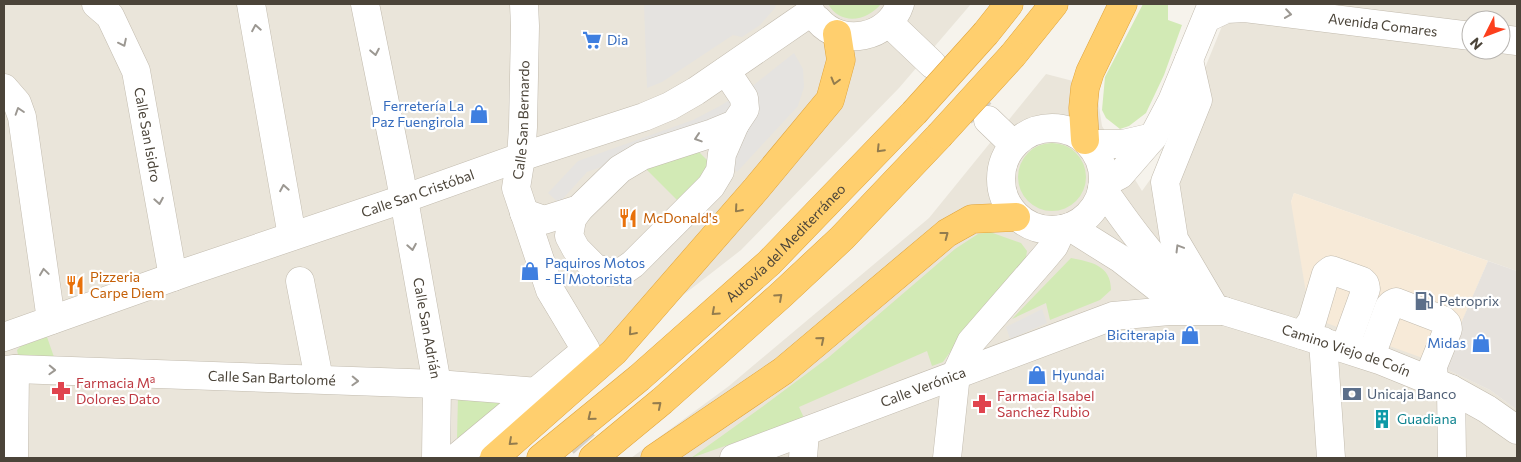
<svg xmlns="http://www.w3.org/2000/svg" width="1521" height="462" viewBox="0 0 1521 462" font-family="Commissioner,sans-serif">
	<rect width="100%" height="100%" fill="#f6f3ec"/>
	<path fill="#eae5da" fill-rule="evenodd" d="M4,4h967l-72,84 -158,162 -267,208h-470z
		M1231,4h286v267l-223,-78 -3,9 137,158 62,30 27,20v48h-886l98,-72 200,-168 117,-144 50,13 6,39 40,65 30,-42zM1471,20h30v30h-30z"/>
	<path fill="#f7ead8" d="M1294,193l194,68 -40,93 -20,6 -118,-43 -19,-115z"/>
	<path fill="#e6e2dd" d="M1488,261l29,10v139l-27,-20 -48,-23z"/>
	<path fill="#d2eab5" d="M828,4h53c-14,17 -40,22 -53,0z
		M1143,4h25v16l14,5 -18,50 -18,38 -17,13 -9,3 -14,-11 -4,-8 3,-33z
		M1018 177a34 34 0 1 1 68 0a34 34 0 1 1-68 0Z
		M699,152l11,11 -22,32 -8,8 -39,-39z
		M990,232l31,11 6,8 -2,12 -59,67 -23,32 -11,4 -5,-15 -128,56 5,11 -113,40 71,-51 67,-50 126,-108 23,-15z
		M1071,258c20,4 40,7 40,32l-11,10 -50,20 -4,-17 -34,16z
		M47,337l7,20 -33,1 -3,-3 -1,-5 4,-4z
		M458,396l46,6 -47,37z"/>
	<path fill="#e5e3e0" d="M644,4h132l-1,4 -15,17 -18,12 -9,-2 -71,47 -15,6z
		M794,53l9,16 1,18 -6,19 -61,66 -38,-40 -112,40 -28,31 -11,-10 30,-32 115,-41 27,-14 35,-22z
		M1042,309l5,14 -37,16 -4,-12z"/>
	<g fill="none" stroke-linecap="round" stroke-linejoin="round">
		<path stroke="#d4d0c8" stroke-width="28" stroke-dasharray="28 14" stroke-linecap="butt" d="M932,64l55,55
			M538,392l58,66"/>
		<g stroke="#c2bbae" stroke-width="29">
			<g id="minor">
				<path id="s1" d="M96,4l14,12 26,55 37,206"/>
				<path d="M251,4l41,232"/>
				<path id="s2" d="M365,4l35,173 37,207 -1,74"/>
				<path id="s3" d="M1207,18l19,-9 19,-1 226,28"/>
				<path d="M818,20c24,28 71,18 82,-16"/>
				<path d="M889,23l43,41"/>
				<path d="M1501,39l16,2"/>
				<path d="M1189,60l9,40 -33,82 9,57 39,66"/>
				<path d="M4,88l13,15 5,14 29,203"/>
				<path d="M988,120l25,24"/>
				<circle cx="1052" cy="179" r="51"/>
				<path d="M1090,144h33l30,-7"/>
				<path d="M1103,184l17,-9 33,-38 19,-36 40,-97"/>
				<path d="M1102,188c27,38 55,81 95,106"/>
				<path d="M579,209l-7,10 -3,17 7,13 19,19 14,4 14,-1 10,-7 78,-78 9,-15 2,-17 13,-30"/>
				<path d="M524,213l20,7 35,-11 41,-40 22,-13 71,-23 22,-9 10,-15 -1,-11 -18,-27"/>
				<path id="s4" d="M1070,227l51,32 41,32 26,11 36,9 59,18 99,32 69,28 36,20 30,21"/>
				<path d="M300,281l19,98"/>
				<path d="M1302,335l10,-14 14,-47 5,-4 31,11 3,3 1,5 -17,47 2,14"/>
				<path id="s5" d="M4,337l183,-65 216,-73 118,-42 123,-40 26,-11 26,-15 115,-79"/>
				<path d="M1323,341l8,117"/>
				<path d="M1365,355l10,-10 14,-38 3,-3 4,-2 47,18 4,4 1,5 -15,37 1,16"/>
				<path id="s6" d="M4,370l11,-1 422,15 101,8"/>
				<path d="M1451,389l1,69"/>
				<path d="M14,458l1,-89"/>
				<path id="s7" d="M456,458l130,-108 -36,-60 -34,-102 5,-31 2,-30 2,-101 -1,-22"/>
				<path id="s8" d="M734,458l379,-142 56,-5h55"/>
				<path d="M803,458l2,-26"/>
				<path d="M947,458l9,-84 15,-32 73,-84 10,-12 8,-17"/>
			</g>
		</g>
		<g stroke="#e0a43c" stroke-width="29">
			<g id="highway">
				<path d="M986,33l23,-29"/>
				<path d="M1013,55l41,-51"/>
				<path d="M1085,140l-2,-32 2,-20 5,-16 33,-68"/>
				<path d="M494,458l120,-106 142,-163 74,-89 11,-40 -4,-26"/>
				<path id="s9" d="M541,458l98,-80 130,-115 145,-150"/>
				<path d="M593,458l69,-57 119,-106 61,-57 97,-102"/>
				<path d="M655,458l128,-87 164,-138 25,-14 44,-2"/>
			</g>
		</g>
		<use href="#minor" stroke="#fff" stroke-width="28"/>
		<use href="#highway" stroke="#ffcf6e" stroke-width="28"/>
		<g stroke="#e0a43c" stroke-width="29" stroke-linecap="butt">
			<path id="highway-bridge" d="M914,113l72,-80
				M939,136l74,-81"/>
		</g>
		<use href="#highway-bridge" stroke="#ffcf6e" stroke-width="28"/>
	</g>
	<defs><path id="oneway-chevron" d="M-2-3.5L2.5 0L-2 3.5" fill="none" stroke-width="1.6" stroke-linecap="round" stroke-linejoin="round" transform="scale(1.25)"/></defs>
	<g stroke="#9c9892">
		<use href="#oneway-chevron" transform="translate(1288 14) rotate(8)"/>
		<use href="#oneway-chevron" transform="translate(256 28) rotate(-100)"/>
		<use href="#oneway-chevron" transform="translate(123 43) rotate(64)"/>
		<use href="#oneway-chevron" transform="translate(375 52) rotate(79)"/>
		<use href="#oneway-chevron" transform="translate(19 111) rotate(-108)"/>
		<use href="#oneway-chevron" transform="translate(698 138) rotate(162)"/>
		<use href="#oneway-chevron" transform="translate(284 188) rotate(-100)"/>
		<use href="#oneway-chevron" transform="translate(159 201) rotate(80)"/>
		<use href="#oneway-chevron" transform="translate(412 247) rotate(80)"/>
		<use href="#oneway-chevron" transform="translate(1179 248) rotate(-121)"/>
		<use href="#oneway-chevron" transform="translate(44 272) rotate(-98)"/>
		<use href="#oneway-chevron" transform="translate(52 370) rotate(2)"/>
		<use href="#oneway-chevron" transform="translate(355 381) rotate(2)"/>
	</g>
	<g stroke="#937c4e">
		<use href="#oneway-chevron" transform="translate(835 81) rotate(105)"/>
		<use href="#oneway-chevron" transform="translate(880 149) rotate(134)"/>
		<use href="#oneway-chevron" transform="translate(738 209) rotate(131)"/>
		<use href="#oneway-chevron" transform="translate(945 235) rotate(-37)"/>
		<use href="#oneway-chevron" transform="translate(779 297) rotate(-42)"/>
		<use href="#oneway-chevron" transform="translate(715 312) rotate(138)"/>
		<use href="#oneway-chevron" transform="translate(632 332) rotate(131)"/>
		<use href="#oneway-chevron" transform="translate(821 340) rotate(-40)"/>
		<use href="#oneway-chevron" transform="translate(658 405) rotate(-40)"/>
		<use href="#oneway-chevron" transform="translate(591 417) rotate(141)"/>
		<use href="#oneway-chevron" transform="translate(512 442) rotate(138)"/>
	</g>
	<defs>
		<g id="supermarket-bare" transform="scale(1.5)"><path d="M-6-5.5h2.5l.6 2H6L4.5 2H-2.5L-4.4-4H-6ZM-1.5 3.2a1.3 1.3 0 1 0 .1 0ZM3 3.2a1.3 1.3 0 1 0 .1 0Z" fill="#3f7fe0" stroke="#fff" stroke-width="2.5" paint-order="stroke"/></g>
		<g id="shop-bare" transform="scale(1.5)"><path d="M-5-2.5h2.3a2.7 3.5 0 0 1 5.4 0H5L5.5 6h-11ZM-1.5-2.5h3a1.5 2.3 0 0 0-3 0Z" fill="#3f7fe0" stroke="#fff" stroke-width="2.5" paint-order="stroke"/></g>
		<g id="restaurant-bare" transform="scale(1.5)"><path d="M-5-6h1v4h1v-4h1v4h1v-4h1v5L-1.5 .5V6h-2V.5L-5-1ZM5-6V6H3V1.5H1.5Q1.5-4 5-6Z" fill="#e8710a" stroke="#fff" stroke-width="2.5" paint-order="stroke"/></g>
		<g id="fuel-bare" transform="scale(1.5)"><path d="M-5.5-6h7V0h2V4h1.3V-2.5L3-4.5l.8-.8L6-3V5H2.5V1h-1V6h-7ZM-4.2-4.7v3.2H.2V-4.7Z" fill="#5c6f8a" stroke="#fff" stroke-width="2.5" paint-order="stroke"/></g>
		<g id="pharmacy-bare" transform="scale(1.5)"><path d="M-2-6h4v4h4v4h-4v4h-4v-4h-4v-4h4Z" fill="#e0444e" stroke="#fff" stroke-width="2.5" paint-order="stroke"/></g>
		<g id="bank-bare" transform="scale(1.5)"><path d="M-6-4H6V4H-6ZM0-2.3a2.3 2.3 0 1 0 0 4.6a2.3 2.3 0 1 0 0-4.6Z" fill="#5c6f8a" stroke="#fff" stroke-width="2.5" paint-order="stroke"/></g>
		<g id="building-bare" transform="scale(1.5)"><path d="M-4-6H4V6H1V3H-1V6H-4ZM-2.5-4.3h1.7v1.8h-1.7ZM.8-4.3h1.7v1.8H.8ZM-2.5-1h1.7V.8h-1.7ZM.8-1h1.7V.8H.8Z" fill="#0f9aa8" stroke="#fff" stroke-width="2.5" paint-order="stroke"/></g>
	</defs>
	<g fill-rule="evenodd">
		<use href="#supermarket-bare" x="592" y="40"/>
		<use href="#shop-bare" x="479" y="114"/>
		<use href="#restaurant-bare" x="628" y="218"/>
		<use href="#shop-bare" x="530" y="271"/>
		<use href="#restaurant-bare" x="75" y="285"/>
		<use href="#fuel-bare" x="1424" y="301"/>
		<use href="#shop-bare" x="1190" y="335"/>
		<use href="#shop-bare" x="1481" y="343"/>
		<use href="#shop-bare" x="1037" y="375"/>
		<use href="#pharmacy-bare" x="61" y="391"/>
		<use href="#bank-bare" x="1352" y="394"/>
		<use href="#pharmacy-bare" x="982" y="404"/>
		<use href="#building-bare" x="1382" y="419"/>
	</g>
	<g text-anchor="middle" stroke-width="4.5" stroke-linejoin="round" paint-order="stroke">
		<g font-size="14" fill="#4b4439" stroke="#fff">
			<text dy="5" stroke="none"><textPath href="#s3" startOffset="179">Avenida Comares</textPath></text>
			<text dy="5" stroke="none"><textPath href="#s7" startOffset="415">Calle San Bernardo</textPath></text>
			<text dy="5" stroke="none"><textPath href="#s1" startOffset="144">Calle San Isidro</textPath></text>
			<text dy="5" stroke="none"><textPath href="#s5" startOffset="438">Calle San Cristóbal</textPath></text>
			<text dy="5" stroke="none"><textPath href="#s9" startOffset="326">Autovía del Mediterráneo</textPath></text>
			<text dy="5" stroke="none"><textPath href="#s2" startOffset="330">Calle San Adrián</textPath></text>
			<text dy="5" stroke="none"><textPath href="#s4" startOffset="306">Camino Viejo de Coín</textPath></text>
			<text dy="5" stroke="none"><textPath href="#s6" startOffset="268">Calle San Bartolomé</textPath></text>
			<text dy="5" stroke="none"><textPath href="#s8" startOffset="202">Calle Verónica</textPath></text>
		</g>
		<g font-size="14" fill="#366cbe" stroke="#fff" text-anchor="start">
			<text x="607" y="45">Dia</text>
			<text x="464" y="111" text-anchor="end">Ferretería La<tspan x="464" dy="16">Paz Fuengirola</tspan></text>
			<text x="545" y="268">Paquiros Motos<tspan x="545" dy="16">- El Motorista</tspan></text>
			<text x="1175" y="340" text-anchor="end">Biciterapia</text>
			<text x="1466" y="348" text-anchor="end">Midas</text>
			<text x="1052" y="380">Hyundai</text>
		</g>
		<g font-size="14" fill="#c56008" stroke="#fff" text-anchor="start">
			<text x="643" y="223">McDonald's</text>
			<text x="90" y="282">Pizzeria<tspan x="90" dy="16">Carpe Diem</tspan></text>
		</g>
		<g font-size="14" fill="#4e5e75" stroke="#fff" text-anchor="start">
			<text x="1439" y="306">Petroprix</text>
			<text x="1367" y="399">Unicaja Banco</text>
		</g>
		<g font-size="14" fill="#be3a42" stroke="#fff" text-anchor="start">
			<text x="76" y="388">Farmacia Mª<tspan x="76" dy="16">Dolores Dato</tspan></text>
			<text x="997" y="401">Farmacia Isabel<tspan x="997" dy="16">Sanchez Rubio</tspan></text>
		</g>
		<g font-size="14" fill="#0d838f" stroke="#fff" text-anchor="start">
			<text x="1397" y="424">Guadiana</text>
		</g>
	</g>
	<rect width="1521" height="462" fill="none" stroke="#4b4439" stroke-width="10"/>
	<g transform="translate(1486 35) rotate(228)"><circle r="24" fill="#ffffff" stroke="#b7b4b0"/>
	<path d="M0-4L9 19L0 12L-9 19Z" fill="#fc3f1d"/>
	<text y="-8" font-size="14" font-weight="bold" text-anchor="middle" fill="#4b4439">N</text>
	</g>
</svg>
